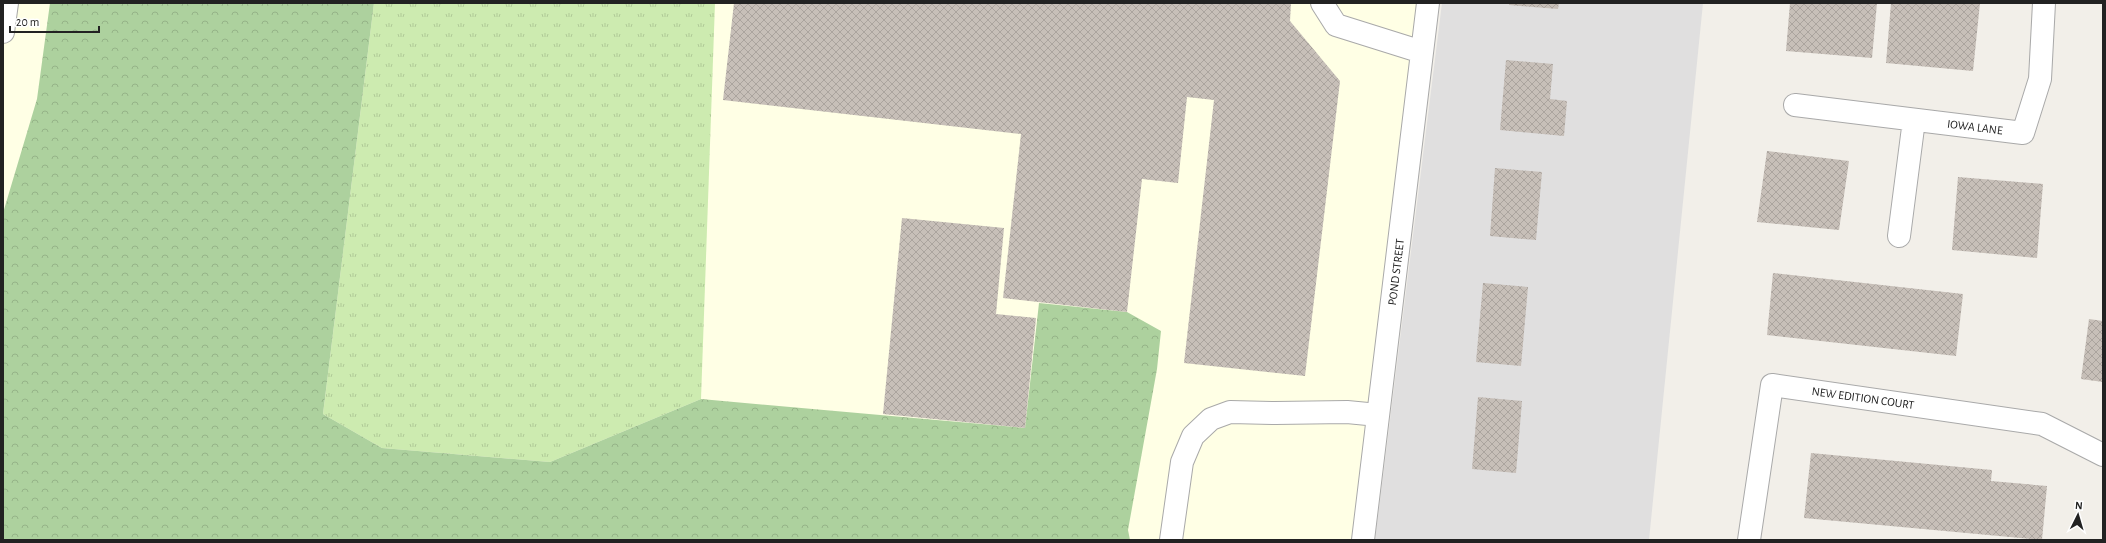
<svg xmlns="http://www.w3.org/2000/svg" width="2106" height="543" viewBox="0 0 2106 543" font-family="'Alegreya Sans',sans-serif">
	<defs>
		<pattern id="grass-tufts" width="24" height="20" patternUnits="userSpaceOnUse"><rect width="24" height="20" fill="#cdebb0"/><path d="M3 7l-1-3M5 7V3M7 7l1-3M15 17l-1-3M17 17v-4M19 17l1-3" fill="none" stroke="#b0c997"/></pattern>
		<pattern id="forest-crowns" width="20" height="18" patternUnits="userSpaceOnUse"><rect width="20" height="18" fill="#add19e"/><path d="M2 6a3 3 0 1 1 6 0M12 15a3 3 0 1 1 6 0" fill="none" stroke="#95b388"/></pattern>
		<pattern id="building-cross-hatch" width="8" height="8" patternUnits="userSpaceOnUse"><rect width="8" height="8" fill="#c7bfb8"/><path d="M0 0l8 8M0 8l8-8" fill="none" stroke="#aba49e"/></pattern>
	</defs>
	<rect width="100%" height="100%" fill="#f2efe9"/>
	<path fill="#e0dfdf" d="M1442,3h261l-54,537h-274z"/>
	<path fill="#ffffe5" d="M7,3h1421l-65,537h-1360v-508z"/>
	<path fill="url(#grass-tufts)" d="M374,3h341l-14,396 -151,63 -168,-14 -59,-34z"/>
	<path fill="url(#forest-crowns)" d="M50,3h324l-51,411 59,34 168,14 151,-63 324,29 14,-125 88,9 34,19 -4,38 -29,161 2,10h-1127v-327l34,-114z"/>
	<path fill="url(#building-cross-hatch)" d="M734,3h557l-1,18 50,60 -35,295 -121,-13 30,-263 -27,-3 -9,86 -36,-4 -15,133 -124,-14 18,-164 -298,-34z
		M1509,3h50l-1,6 -49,-4z
		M1790,3h87l-5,55 -86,-7z
		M1891,3h89l-7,68 -87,-8z
		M1506,60l47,4 -3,35 17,2 -3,35 -64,-6z
		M1767,151l82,10 -10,69 -82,-8z
		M1495,168l47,4 -6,68 -46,-4z
		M1958,177l85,7 -6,74 -85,-8z
		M902,218l102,10 -8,86 40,4 -11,110 -142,-14z
		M1773,273l190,21 -7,62 -189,-21z
		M1483,283l45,4 -7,79 -45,-4z
		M2089,319l14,2v61l-22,-3z
		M1478,397l44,4 -6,72 -44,-4z
		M1811,453l181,17 -1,11 56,5 -5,54 -238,-22z"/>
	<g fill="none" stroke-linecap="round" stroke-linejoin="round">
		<g stroke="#a9a9a9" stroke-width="24">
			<path id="minor" d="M1322,3l14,22 86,27
				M3,32l4,-29
				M1795,105l228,28 17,-54 4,-76
				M1899,236l15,-116
				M1171,540l11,-78 11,-26 18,-17 19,-7 45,1 72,-1 31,3
				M1363,540l65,-537
				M1749,540l23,-155 270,39 61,31"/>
		</g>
		<use href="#minor" stroke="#fff" stroke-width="22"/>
	</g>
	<g text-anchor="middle" stroke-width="3" stroke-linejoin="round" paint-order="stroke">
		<g font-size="12" fill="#222" stroke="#fff">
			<text transform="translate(1975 127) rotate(7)" y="4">IOWA LANE</text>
			<text transform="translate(1396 272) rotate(-83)" y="4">POND STREET</text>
			<text transform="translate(1863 398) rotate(8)" y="4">NEW EDITION COURT</text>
		</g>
	</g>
	<rect width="2106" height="543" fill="none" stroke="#222222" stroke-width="8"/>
	<g transform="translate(2078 515) rotate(5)" stroke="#ffffff" stroke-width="3" paint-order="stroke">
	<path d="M0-3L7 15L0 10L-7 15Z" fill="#222222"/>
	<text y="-6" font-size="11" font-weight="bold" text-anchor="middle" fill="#222222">N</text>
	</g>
	<path d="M10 26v6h89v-6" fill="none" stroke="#222222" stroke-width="2"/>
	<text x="16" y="26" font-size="12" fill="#222222" stroke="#ffffff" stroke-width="3" paint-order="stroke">20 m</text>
</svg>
